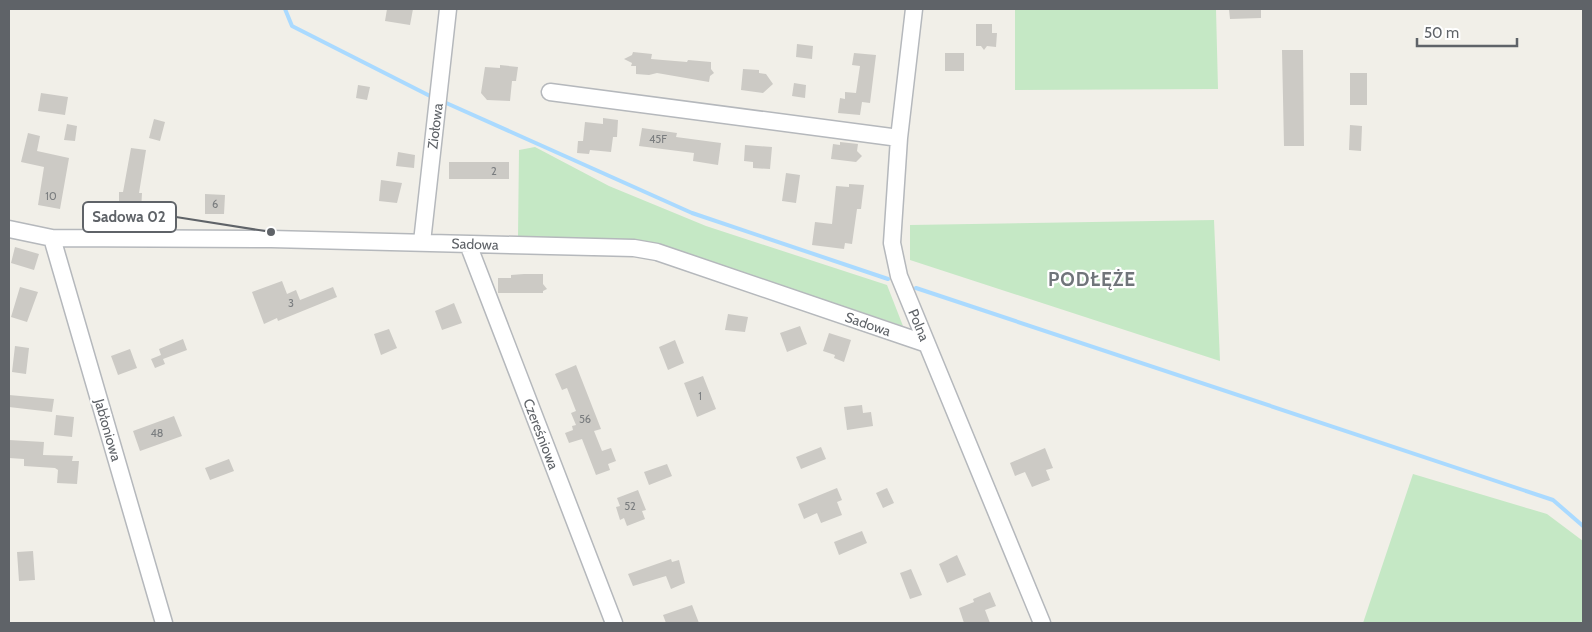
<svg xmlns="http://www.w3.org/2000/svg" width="1592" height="632" viewBox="0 0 1592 632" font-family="Cabin,sans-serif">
	<rect width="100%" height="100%" fill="#f1efe8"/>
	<path fill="#c5e8c5" d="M1015,9h201l2,80 -203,1z
		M535,147l74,39 97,40 181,59 16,41 -257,-85 -128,-5 1,-86z
		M1214,220l6,141 -310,-101v-35z
		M1413,474l134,40 36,27v82h-220z"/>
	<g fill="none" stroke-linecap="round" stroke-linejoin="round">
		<path stroke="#aadaff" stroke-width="4" d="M285,9l7,17 140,71
			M444,102l248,111 196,66
			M916,288l637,212 30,26"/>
	</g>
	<path fill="#cccac5" d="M387,9h26l-3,16 -25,-4z
		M1229,9h32v9l-31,1z
		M976,24h16v9h5l-1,14 -9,-1 -3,4 -3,-4h-5z
		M797,44l16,2 -1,13 -16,-2z
		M1282,50h21l1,96h-20z
		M633,52l19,2 -1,5 36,3 1,-2 23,2v7l3,4 -4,3 -1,6 -52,-9 -8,2 -13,-1v-8h-5l1,-3 -8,-4 8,-4z
		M854,53l22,2 -6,48 -8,-1 -2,13 -22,-2 2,-15 5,1v-7l11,1 4,-27 -8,-1z
		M945,53h19v18h-19z
		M500,65l18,2 -2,14h-4l-2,20 -23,-1 -6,-7 4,-26 15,1z
		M743,69l16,1v3l7,1 7,10 -10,9 -22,-3z
		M1350,73h17v32h-17z
		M794,83l12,2 -1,13 -13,-2z
		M358,85l12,2 -3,13 -11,-2z
		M41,93l27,4 -3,18 -27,-4z
		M603,118l15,2 -1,17h-4l-2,15 -21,-2 -1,4 -12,-1 1,-12h5l2,-19 18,2z
		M154,119l11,3 -5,19 -11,-3z
		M67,124l10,2 -2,15 -11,-1z
		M1350,125l12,1 -1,25 -12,-1z
		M642,128l35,5 -1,4 45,6 -3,22 -25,-4 1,-8 -55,-7z
		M28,133l12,3 -3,15 32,7 -9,51 -22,-4 6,-38 -23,-5z
		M840,142l18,2 -1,7 5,5 -6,6 -25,-3 2,-15 7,1z
		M745,145l27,2 -2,22 -17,-1v-6l-9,-1z
		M131,148l15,2 -7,43h3l-1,18h-5l-5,6 -5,-6 -7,-1v-18h4z
		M398,152l17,3 -1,13 -18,-2z
		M449,162h60v17h-60z
		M786,173l14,2 -4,28 -14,-2z
		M381,180l21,3 -5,20 -18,-2z
		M849,184l15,1 -3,24h-4l-5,35 -7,-1 -1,6 -32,-4 3,-23 17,2 4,-38 13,1z
		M205,194l20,1 -1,19h-19z
		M15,247l24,7 -5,16 -23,-7z
		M524,274h19v10l4,5 -4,2v2h-45v-15h13v-3z
		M282,281l5,13 9,-4 4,10 33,-13 4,10 -59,24 -1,-3 -13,6 -12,-32z
		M20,287l18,5 -11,30 -16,-5z
		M454,303l8,20 -20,7 -7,-19z
		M728,314l20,3 -3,15 -20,-2z
		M800,326l7,18 -20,8 -7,-19z
		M389,329l8,19 -16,7 -7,-21z
		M829,333l22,7 -7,22 -10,-4 1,-3 -12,-4z
		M183,339l4,11 -24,9 2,5 -10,4 -4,-9 10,-4 -2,-6z
		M675,340l9,23 -16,7 -9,-23z
		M15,346l14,2 -3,26 -14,-2z
		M130,349l7,19 -19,7 -7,-19z
		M576,365l25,64 -7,2 8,20 9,-3 5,13 -8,3 2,6 -14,5 -14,-36 -13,4 -4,-10 8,-3 -1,-4 4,-1 -5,-12 5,-2 -9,-23 -5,2 -7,-16z
		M703,376l13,33 -19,8 -13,-34z
		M9,395l45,4 -2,13 -43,-5z
		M862,405l1,8 8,-1 2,14 -26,4 -3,-23z
		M56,415l18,2 -2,20 -18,-2z
		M174,416l8,20 -42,15 -7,-20z
		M9,440l35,2 -1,13 30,1 -1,5h7l-2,23 -20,-1 1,-13 -3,-2 -31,-2v-7l-15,-1z
		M821,447l5,12 -25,10 -5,-12z
		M1045,448l8,20 -7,2 4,10 -18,7 -7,-15 -10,4 -5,-13z
		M229,459l5,12 -24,9 -5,-12z
		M667,464l5,12 -23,9 -5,-13z
		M837,488l5,12 -5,2 5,13 -21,8 -4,-10 -13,6 -6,-15z
		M887,488l7,15 -11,5 -7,-15z
		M638,490l8,20 -4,1 3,8 -18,7 -3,-8 -4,2 -4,-13 4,-1 -3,-8z
		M862,531l5,12 -28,12 -5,-13z
		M33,551l2,29 -16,1 -2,-29z
		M957,555l9,20 -19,8 -8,-19z
		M671,559l1,3 7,-2 6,23 -14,6 -5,-13 -33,10 -5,-12z
		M911,569l11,26 -12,4 -10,-26z
		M990,592l6,14 -11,4 5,13h-26l-5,-15 15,-6 -1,-3z
		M692,605l7,18h-33l-3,-8z"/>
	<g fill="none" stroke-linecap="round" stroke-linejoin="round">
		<g stroke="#b5b8bc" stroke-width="19">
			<path id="minor" d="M914,9l-15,129 -7,105 7,33 143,347
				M550,92l349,46
				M9,229l43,9 219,1 363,9 23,4 270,92
				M52,238l112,385
				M422,242l26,-233
				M468,244l146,379"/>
		</g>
		<use href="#minor" stroke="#fff" stroke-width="16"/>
	</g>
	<g text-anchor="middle" stroke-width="4.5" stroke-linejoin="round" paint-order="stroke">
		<g font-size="11" fill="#7a7d7f">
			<text x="658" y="143">45F</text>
			<text x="494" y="175">2</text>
			<text x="51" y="200">10</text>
			<text x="215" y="208">6</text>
			<text x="291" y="307">3</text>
			<text x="700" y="400">1</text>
			<text x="585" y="423">56</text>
			<text x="157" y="437">48</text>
			<text x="630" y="510">52</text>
		</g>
		<g font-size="14" fill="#5f6368" stroke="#fff">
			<text transform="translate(435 126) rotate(-83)" y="5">Ziołowa</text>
			<text transform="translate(475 244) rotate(2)" y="5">Sadowa</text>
			<text transform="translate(868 324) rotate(19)" y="5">Sadowa</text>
			<text transform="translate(919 325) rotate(68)" y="5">Polna</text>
			<text transform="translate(108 430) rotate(74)" y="5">Jabłoniowa</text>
			<text transform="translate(541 434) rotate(69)" y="5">Czereśniowa</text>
		</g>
		<g font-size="19" font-weight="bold" letter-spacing="1" fill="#70757a" stroke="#fff">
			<text x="1092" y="286">PODŁĘŻE</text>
		</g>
	</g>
	<path fill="none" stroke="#5f6368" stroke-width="2" d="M271 232L176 217"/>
	<circle fill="#5f6368" stroke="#fff" stroke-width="2" cx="271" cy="232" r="5"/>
	<rect fill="#fff" stroke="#5f6368" stroke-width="2" x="83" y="202" width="93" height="30" rx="5"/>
	<g font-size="15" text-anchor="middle" font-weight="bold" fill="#5f6368">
		<text x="129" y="222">Sadowa 02</text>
	</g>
	<rect width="1592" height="632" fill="none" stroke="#5f6368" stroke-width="20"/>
	<path d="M1417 38v8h100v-8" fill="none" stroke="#5f6368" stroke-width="2.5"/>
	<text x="1424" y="38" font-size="15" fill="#5f6368" stroke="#ffffff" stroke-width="4" paint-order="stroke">50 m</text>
</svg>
